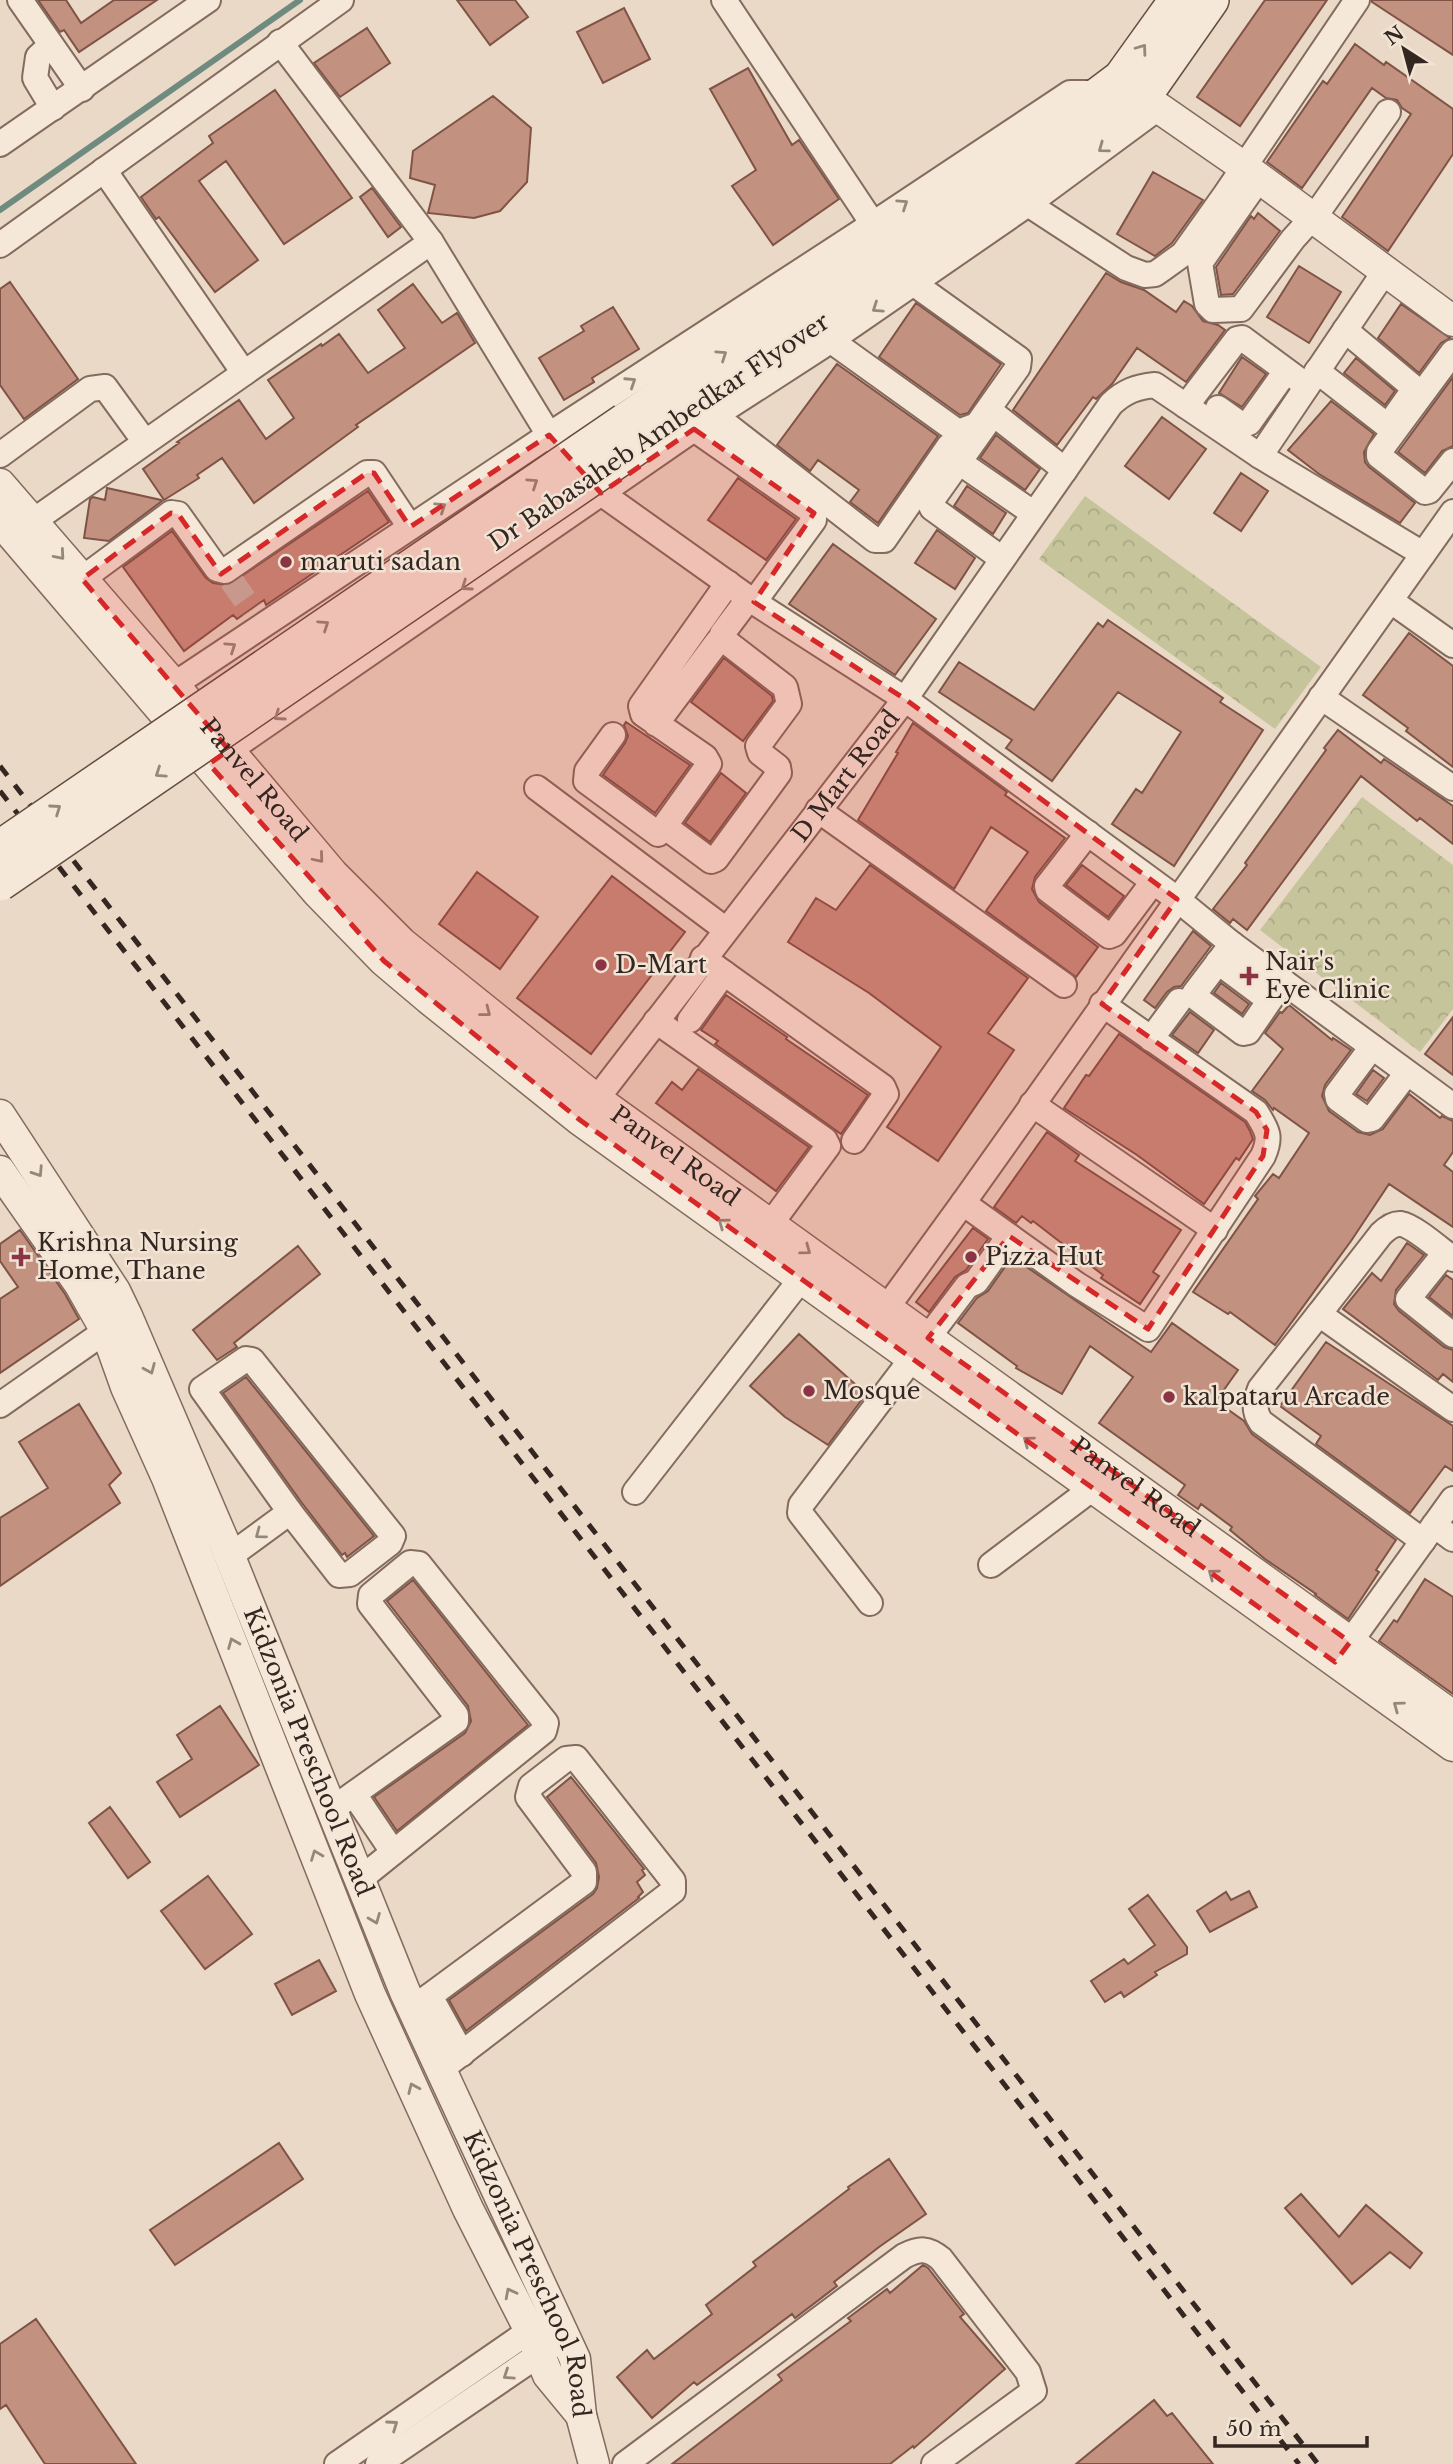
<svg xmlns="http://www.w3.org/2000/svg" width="1453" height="2464" viewBox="0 0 1453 2464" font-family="'Libre Baskerville',serif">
	<defs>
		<pattern id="forest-crowns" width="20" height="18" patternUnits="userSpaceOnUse" patternTransform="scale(1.75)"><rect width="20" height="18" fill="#c6c49b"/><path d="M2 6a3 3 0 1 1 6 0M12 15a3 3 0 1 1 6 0" fill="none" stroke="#aba885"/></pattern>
	</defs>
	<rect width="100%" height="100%" fill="#e9d9c6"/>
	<path fill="url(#forest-crowns)" d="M1085,496l236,171 -46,62 -236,-170z
		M1362,797l91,68v144l-33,43 -160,-122z"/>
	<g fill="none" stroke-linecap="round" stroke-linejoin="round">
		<path stroke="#6f8b7f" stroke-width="6" d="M0,210l300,-210"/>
	</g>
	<path fill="#c39180" stroke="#7f5346" stroke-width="2" d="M38,0h28l15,23 33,-23h43l-78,52 -15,-22 -4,2z
		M457,0h58l13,17 -38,28z
		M1265,0h62l-87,126 -43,-29z
		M1372,0h81v55l-81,-53z
		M624,8l26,51 -47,24 -26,-51z
		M367,28l23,35 -50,34 -26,-34z
		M1355,44l29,21 2,-3 67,47v45l-65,97 -46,-34 69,-103 -9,-6 -5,-8 -11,-2 -14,-10 -70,100 -35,-26 56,-81 4,3z
		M748,68l44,77 7,-5 40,59 -66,46 -41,-59 24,-16 -46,-81z
		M275,90l77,108 -68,46 -58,-83 -27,20 59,79 -43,32 -56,-75 -3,2 -15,-22 72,-54 -4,-7z
		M493,96l38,32 -4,54 -27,29 -26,7 -46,-5 7,-28 -25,-7 3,-27z
		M1153,172l50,28 -31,43 -17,13 -38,-22z
		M372,188l29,39 -13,10 -28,-40z
		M1258,213l22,18 -47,63 -12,1 -5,-28 35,-51 3,3z
		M1299,266l42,26 -32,51 -42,-26z
		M1106,273l15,9 23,8 32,22 8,-11 8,5 11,15 15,4 7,5 -39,52 -49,-34 -25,36 -16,15 -3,-2 -36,48 -44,-35z
		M10,282l68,97 -54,40 -24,-34v-96z
		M413,284l29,39 15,-10 18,30 -119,82 2,2 -104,76 -32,-45 -25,17 2,3 -35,22 -21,-31 36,-26 -2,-1 62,-42 27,39 28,-21 -26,-38 53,-36 1,2 17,-12 29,39 37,-25 -27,-38z
		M916,303l85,61 -33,49 -8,2 -81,-58z
		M1401,304l49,34 -9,5 -22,30 -41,-35z
		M613,307l26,42 -47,29 2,4 -30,18 -25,-42 45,-27 -3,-5z
		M1242,357l24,17 -24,33 -23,-14z
		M1356,358l39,33 -10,14 -41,-32z
		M837,364l101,72 -60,87 -28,-21 9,-12 -41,-30 -8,11 -33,-26z
		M1453,377v69l-11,5 -17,22 -27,-21z
		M1331,401l43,33 -10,18 1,10 4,5 46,36 -15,20 -81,-49 -31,-24z
		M1162,417l44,32 -37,50 -44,-33z
		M996,435l44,34 -15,21 -45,-32z
		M1241,473l27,18 -27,40 -27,-18z
		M738,478l58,41 -30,41 -58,-40z
		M967,486l39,27 -13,21 -39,-28z
		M107,488l54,12 1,1 -53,40 -25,-3 6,-39 3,-2 12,3z
		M368,491l21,31 -123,83 -2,-5 -27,19 -4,-4 -49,36 -61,-84 49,-36 34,47 7,5 15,2z
		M937,530l38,28 -20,31 -40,-26z
		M833,544l103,75 -41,56 -106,-71z
		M1108,620l115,78 -3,4 43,28 -89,136 -62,-42 24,-35 6,4 39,-61 -63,-40 -66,89 -46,-33 6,-8 -73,-48 20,-30 75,48 64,-87 5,4z
		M1409,633l44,33v101l-47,-36 2,-3 -45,-33z
		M724,658l48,38 1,5 -30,40 -52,-39z
		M626,722l64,43 -35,48 -52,-38 22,-32 3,-7 -4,-11z
		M913,723l94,69 -2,3 60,43 -30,39 -3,12 7,13 59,45 -22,30 -90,-66 42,-59 -37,-25 -37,62 -96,-69 40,-67 -2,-1z
		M1338,730l43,33 3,-4 69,47v38l-33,-26 -3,3 -56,-45 -114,154 -14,-11 -3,4 -17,-14 34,-44 -2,-2 81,-113 -2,-2z
		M721,773l25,20 -36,49 -25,-19z
		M870,865l158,113 -40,55 26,17 -76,111 -51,-34 54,-80 -72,-54 -81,-51 28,-44 20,12z
		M1082,865l42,31 -16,21 -42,-32z
		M477,872l61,45 -38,52 -61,-45z
		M612,876l73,56 -94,122 -74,-56z
		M1193,931l18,15 -30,40 -7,1 -7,5 -12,16 -11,-8z
		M1221,983l28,21 -7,10 -28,-21z
		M726,995l61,42 -1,2 82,56 -27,39 -126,-90 3,-3 -17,-11z
		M1289,1005l43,35 1,-2 18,12 -26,35 -3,11 7,15 29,21 12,3 13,-6 26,-35 31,24 2,-2 11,5v31l-9,13 9,7v55l-64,-43 -38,57 -76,104 -45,-33 -2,2 -35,-22 65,-93 -3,-3 18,-22 6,4 30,-45 -35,-25 -1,2 -8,-10 -13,-9 31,-42 -18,-16 15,-21 2,1z
		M1190,1012l24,18 -16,23 -26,-18z
		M1453,1017v58l-28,-21z
		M1119,1034l126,88 5,9 3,8 -14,21 -3,-2 -32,46 -67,-49 -73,-47 22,-33 3,1z
		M698,1069l111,78 -33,44 -120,-88 16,-21 10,8z
		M1373,1070l11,8 -17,23 -11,-7z
		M1047,1132l32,23 -4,6 106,69 -28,42 6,4 -19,28 -39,-26 2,-3 -70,-54 -2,2 -9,-7 -6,7 -22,-16z
		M973,1228l15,11 -22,31 -11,7 -26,35 -13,-10z
		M20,1230l45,64 14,25 -79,54v-74l18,-12 -18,-26v-17z
		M1407,1243l17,12 -28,35 -2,14 5,7 45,36 9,3v32l-10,-8 -5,6 -95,-71 29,-36 9,8z
		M298,1246l22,28 -86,69 3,4 -20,13 -24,-30z
		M1012,1257l139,95 21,-29 66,47 -22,31 28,20 8,13 144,106 -20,30 3,2 -31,47 -33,-24 1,-1 -51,-35 -35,-29 2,-3 -31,-23 -3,5 -20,-14 7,-10 -86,-62 34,-46 -43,-31 -28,48 -46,-26 1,-2 -59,-43 19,-25 11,-7z
		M1446,1275l7,5v36l-24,-19z
		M799,1334l67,60 -38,51 -43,-28 -35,-31z
		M1326,1342l127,84v45l-8,-5 -35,47 -94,-69 5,-8 -41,-30z
		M246,1377l128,159 -27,21 -2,-4 -3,2 -40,-52 -79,-110z
		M79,1404l42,69 -12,12 11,18 -120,83v-68l48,-30 -29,-46z
		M1425,1579l28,18v97l-74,-53 15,-21 3,2z
		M413,1580l115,145 -131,106 -23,-34 91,-64 6,-12 -3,-15 -81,-105z
		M220,1706l39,59 -79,52 -23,-35 35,-23 -15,-24z
		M571,1777l73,92 -2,1 3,5 -8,7 6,10 -5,5 1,1 -173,133 -17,-31 144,-106 4,-6 2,-11 -3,-14 -49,-66z
		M110,1807l40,55 -22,16 -39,-55z
		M208,1876l44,58 -47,35 -44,-58z
		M1249,1891l8,16 -47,25 -13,-21 29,-19 5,8z
		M1148,1895l39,52v7l-32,18 2,3 -33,22 -3,-5 -16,10 -14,-21 33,-22 4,5 27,-19 -26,-36z
		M319,1960l17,31 -44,24 -17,-31z
		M279,2143l24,36 -128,86 -25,-35z
		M889,2159l37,55 -47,33 -45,35 3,4 -42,32 -3,-4 -95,71 -3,-3 -42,36 -35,-41 30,-27 7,9 58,-45 -6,-9 50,-39 -3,-4 96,-73 -1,-2z
		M1301,2194l38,43 27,-32 56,48 -12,15 -20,-16 -38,32 -67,-76z
		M923,2265l5,3 36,46 -4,3 45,52 -91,79 -1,-2 -23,18h-218l110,-84 -4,-5 73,-54 -3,-3 39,-29 3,4z
		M36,2319l43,62 57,83h-91l-39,-59 -6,4v-65z
		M1154,2400l13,16 5,-3 41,51h-137z"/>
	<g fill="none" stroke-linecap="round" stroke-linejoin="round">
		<path stroke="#c5b5a5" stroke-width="24" stroke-dasharray="24 12" stroke-linecap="butt" d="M231,580l21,30"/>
		<g stroke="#836b5e" stroke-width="28">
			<g id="minor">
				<path d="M20,0l62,89"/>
				<path d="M724,0l149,224"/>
				<path d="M280,42l151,200 118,193 52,58 153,109 151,97 272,200 55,45 221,162"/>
				<path d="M51,45l-13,12 -3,21 18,30"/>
				<path d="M0,144l208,-144"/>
				<path d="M104,170l140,203"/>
				<path d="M1259,179l-59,84 7,41 6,6 28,-1 52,-70 27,-30 68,-97"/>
				<path d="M1028,204l98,64 19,7 10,-1 10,-7 18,-13 42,-59 132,-195"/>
				<path d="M0,245l341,-245"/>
				<path d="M1385,271l-125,185 163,98"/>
				<path d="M830,340l128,92 19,-7 41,-58 1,-8 -106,-76"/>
				<path d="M1453,352l-74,100v4l46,36 4,-1 24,-30"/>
				<path d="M1317,371l68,53 6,-2 22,-31 -1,-5 -67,-56"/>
				<path d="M1186,406l51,-67 5,-1 65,48"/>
				<path d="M1218,408l24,17 7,-2 37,-52"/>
				<path d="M714,415l161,125h9l65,-94"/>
				<path d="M694,429l120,84v7l-60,82"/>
				<path d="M0,455l90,-66 15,-2 40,55"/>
				<path d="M959,462l74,51"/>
				<path d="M19,531l412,-289"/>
				<path d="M1001,558l-69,-50 -2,-5 61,-86 4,-2 70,55"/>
				<path d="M82,579l89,-66 7,1 39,55 8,2 142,-98h7l36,54"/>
				<path d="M1391,601l62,44"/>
				<path d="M722,634l27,-36"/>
				<path d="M160,694l389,-259 324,-211 197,-131h32"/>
				<path d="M1321,697l132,91"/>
				<path d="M656,724l62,-83 6,-1 61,47 4,17 -31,42 2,7 18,14 1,6 -63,86 -5,2 -43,-32 -2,-5 43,-60 -4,-7 -62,-43 -2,-8 87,-123"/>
				<path d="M613,735l-26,36 -1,10 72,53"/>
				<path d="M215,760l479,-331 127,-82 207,-143 130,-96"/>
				<path d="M537,788l188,141"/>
				<path d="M818,810l246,175"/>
				<path d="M1088,833l-41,53 1,4 61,46 5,-2 39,-52"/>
				<path d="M1232,944l-38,50 1,3 48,36 5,-1 35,-51"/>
				<path d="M703,958l180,129 3,7 -32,47"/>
				<path d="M1218,962l51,38"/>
				<path d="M690,1020l34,-47"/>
				<path d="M656,1021l169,119 3,6 -58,79"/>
				<path d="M1151,1039l28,-38"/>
				<path d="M1372,1047l-35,47 1,5 29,21 5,-1 35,-46"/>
				<path d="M1032,1104l183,126"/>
				<path id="s1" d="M585,1114l320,-415 206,-295c14,-13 25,-17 44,-19l105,71"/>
				<path d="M963,1203l113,81 72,45 115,-173c9,-20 4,-26 -7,-44l-154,-108"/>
				<path d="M1445,1253l-37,46 45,36"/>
				<path d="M1453,1259c-11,-8 -39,-33 -52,-35 -8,-1 -15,5 -20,10l-62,80 134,95"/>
				<path d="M1319,1314l-59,75c-5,13 -7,21 1,33l162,119"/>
				<path d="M875,1324l88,-121 490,-691"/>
				<path d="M246,1359l6,1 141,176 -3,7 -40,31 -11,1 -49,-63 -88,-123z"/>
				<path d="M0,1405l120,-84"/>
				<path d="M635,1492l166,-213"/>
				<path d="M1434,1525l19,14"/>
				<path d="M230,1556l60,-44"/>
				<path d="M991,1565l102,-77"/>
				<path d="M870,1603l-70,-90 1,-8 166,-219 9,-4 33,-46"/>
				<path d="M1340,1656l113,-157"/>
				<path d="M354,1794l39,58"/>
				<path d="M331,1810l125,-89v-6l-86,-111 1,-9 39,-32 9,1 127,159 -2,8 -185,149"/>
				<path d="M430,1996l32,58"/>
				<path d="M412,2009l172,-127v-10l-56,-75 3,-11 35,-27 10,-1 97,123v10l-233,179"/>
				<path d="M337,2464l207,-143"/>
				<path d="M378,2464l175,-119"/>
				<path d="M625,2464l279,-208c16,-8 24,-8 37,3l87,113 6,19 -100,73"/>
			</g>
		</g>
		<g stroke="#836b5e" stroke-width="33">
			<g id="tertiary">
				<path d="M1143,97l101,70 209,154"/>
				<path id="s2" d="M0,484l174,201 159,189 69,69 194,156 857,617"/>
				<path d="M0,521l317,371 67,69 45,38 151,121 873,626"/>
				<path id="s3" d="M0,1115l115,176 12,25 97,226 181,450 170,367 6,56 13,49"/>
				<path d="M0,1171l80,114 26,46 20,56 41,91 203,516 98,215 62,122 18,44 33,40"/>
			</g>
		</g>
		<g stroke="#644d41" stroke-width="38">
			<path id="secondary" d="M625,421l423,-288 73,-55 56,-78
				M641,444l425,-290 77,-57 68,-97"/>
		</g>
		<use href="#minor" stroke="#f5e8d8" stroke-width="24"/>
		<use href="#tertiary" stroke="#f5e8d8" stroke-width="30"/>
		<use href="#secondary" stroke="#f5e8d8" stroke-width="35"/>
		<path stroke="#342620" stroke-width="5" stroke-dasharray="12 12" stroke-linecap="butt" d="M0,766l1318,1698
			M0,791l1299,1673"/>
		<g stroke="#644d41" stroke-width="38" stroke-linecap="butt">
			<path id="secondary-bridge" d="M0,848l625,-427
				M0,883l641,-439"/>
		</g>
		<use href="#secondary-bridge" stroke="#f5e8d8" stroke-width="35"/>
	</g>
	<defs><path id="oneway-chevron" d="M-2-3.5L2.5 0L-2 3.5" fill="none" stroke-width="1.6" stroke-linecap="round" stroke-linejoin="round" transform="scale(1.75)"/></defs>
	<g stroke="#94877c">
		<use href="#oneway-chevron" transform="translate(1142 49) rotate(-54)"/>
		<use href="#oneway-chevron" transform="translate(1103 148) rotate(144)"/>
		<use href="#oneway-chevron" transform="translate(903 204) rotate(-34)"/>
		<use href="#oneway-chevron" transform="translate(877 308) rotate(146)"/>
		<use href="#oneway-chevron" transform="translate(722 355) rotate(-34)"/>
		<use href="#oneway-chevron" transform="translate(631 382) rotate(-33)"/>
		<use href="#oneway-chevron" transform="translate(533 483) rotate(-34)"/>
		<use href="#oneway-chevron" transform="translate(441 507) rotate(-34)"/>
		<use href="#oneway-chevron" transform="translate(60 555) rotate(49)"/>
		<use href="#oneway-chevron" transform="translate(466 586) rotate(145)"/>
		<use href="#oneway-chevron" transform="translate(324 625) rotate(-34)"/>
		<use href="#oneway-chevron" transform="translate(231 647) rotate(-34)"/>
		<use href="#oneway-chevron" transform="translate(279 716) rotate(145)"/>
		<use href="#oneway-chevron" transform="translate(160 773) rotate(146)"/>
		<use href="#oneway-chevron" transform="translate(56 809) rotate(-35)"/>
		<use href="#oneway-chevron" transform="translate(319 858) rotate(50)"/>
		<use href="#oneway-chevron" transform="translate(486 1012) rotate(38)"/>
		<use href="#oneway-chevron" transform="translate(38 1172) rotate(57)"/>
		<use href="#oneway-chevron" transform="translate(723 1223) rotate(-144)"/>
		<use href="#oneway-chevron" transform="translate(806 1250) rotate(36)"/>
		<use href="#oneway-chevron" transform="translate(150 1369) rotate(67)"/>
		<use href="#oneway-chevron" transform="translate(1028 1441) rotate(-144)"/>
		<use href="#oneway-chevron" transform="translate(260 1534) rotate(143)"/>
		<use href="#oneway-chevron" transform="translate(1213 1574) rotate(-144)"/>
		<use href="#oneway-chevron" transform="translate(233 1643) rotate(-112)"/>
		<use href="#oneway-chevron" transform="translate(1398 1706) rotate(-144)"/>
		<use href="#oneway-chevron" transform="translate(316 1855) rotate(-111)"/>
		<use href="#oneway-chevron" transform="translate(375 1919) rotate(68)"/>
		<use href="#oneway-chevron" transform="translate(413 2088) rotate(-114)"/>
		<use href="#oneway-chevron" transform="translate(510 2293) rotate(-117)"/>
		<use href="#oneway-chevron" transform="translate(508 2375) rotate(146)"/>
		<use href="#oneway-chevron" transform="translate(393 2425) rotate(-35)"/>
	</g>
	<path fill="#d62828" fill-opacity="0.2" stroke="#d62828" stroke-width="5" stroke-dasharray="14 9" stroke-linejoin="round" d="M694,429l120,84 -60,89 151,97 272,200 -75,105 154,108 11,18 -4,26 -115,173 -139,-93 -81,102 422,304 -15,20 -755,-542 -196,-159 -175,-197 20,-14 -147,-171 89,-66 7,1 43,60 146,-101h7l36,54 139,-92 52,58z"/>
	<g fill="#8b3443" stroke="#f2e4d5" stroke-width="2.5">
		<circle cx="286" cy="562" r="7"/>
		<circle cx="601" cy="965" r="7"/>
		<path d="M1245.5 965.5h7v7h7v7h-7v7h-7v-7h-7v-7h7z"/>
		<path d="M17.5 1246.5h7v7h7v7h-7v7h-7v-7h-7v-7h7z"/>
		<circle cx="971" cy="1257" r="7"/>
		<circle cx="809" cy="1391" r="7"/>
		<circle cx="1169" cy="1397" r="7"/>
	</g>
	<g text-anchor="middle" stroke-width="5" stroke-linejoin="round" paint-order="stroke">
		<g font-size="24" fill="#342620" stroke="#f2e4d5">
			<text transform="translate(659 432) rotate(-34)" y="8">Dr Babasaheb Ambedkar Flyover</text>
			<text dy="8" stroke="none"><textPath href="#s1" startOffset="427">D Mart Road</textPath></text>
			<text dy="8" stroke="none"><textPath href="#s2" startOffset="390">Panvel Road</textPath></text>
			<text dy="8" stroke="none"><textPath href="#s2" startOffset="957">Panvel Road</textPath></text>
			<text dy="8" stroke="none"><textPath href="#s2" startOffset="1524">Panvel Road</textPath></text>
			<text dy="8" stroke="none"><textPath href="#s3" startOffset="710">Kidzonia Preschool Road</textPath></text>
			<text dy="8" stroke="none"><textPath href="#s3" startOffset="1278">Kidzonia Preschool Road</textPath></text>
		</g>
		<g font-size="24" fill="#342620" stroke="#f2e4d5" text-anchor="start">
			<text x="300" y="570">maruti sadan</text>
			<text x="1265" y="970">Nair's<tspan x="1265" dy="28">Eye Clinic</tspan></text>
			<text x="615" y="973">D-Mart</text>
			<text x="37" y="1251">Krishna Nursing<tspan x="37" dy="28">Home, Thane</tspan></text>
			<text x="985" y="1265">Pizza Hut</text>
			<text x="823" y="1399">Mosque</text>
			<text x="1183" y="1405">kalpataru Arcade</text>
		</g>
	</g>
	<g transform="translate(1404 49) rotate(324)" stroke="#f2e4d5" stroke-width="5" paint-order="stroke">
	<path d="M0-5L12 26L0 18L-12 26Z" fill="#342620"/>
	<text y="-10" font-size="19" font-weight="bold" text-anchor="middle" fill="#342620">N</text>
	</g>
	<path d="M1215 2436v10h152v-10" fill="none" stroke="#342620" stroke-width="3.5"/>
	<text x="1226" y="2436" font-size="21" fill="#342620" stroke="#f2e4d5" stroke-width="5" paint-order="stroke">50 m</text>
</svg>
